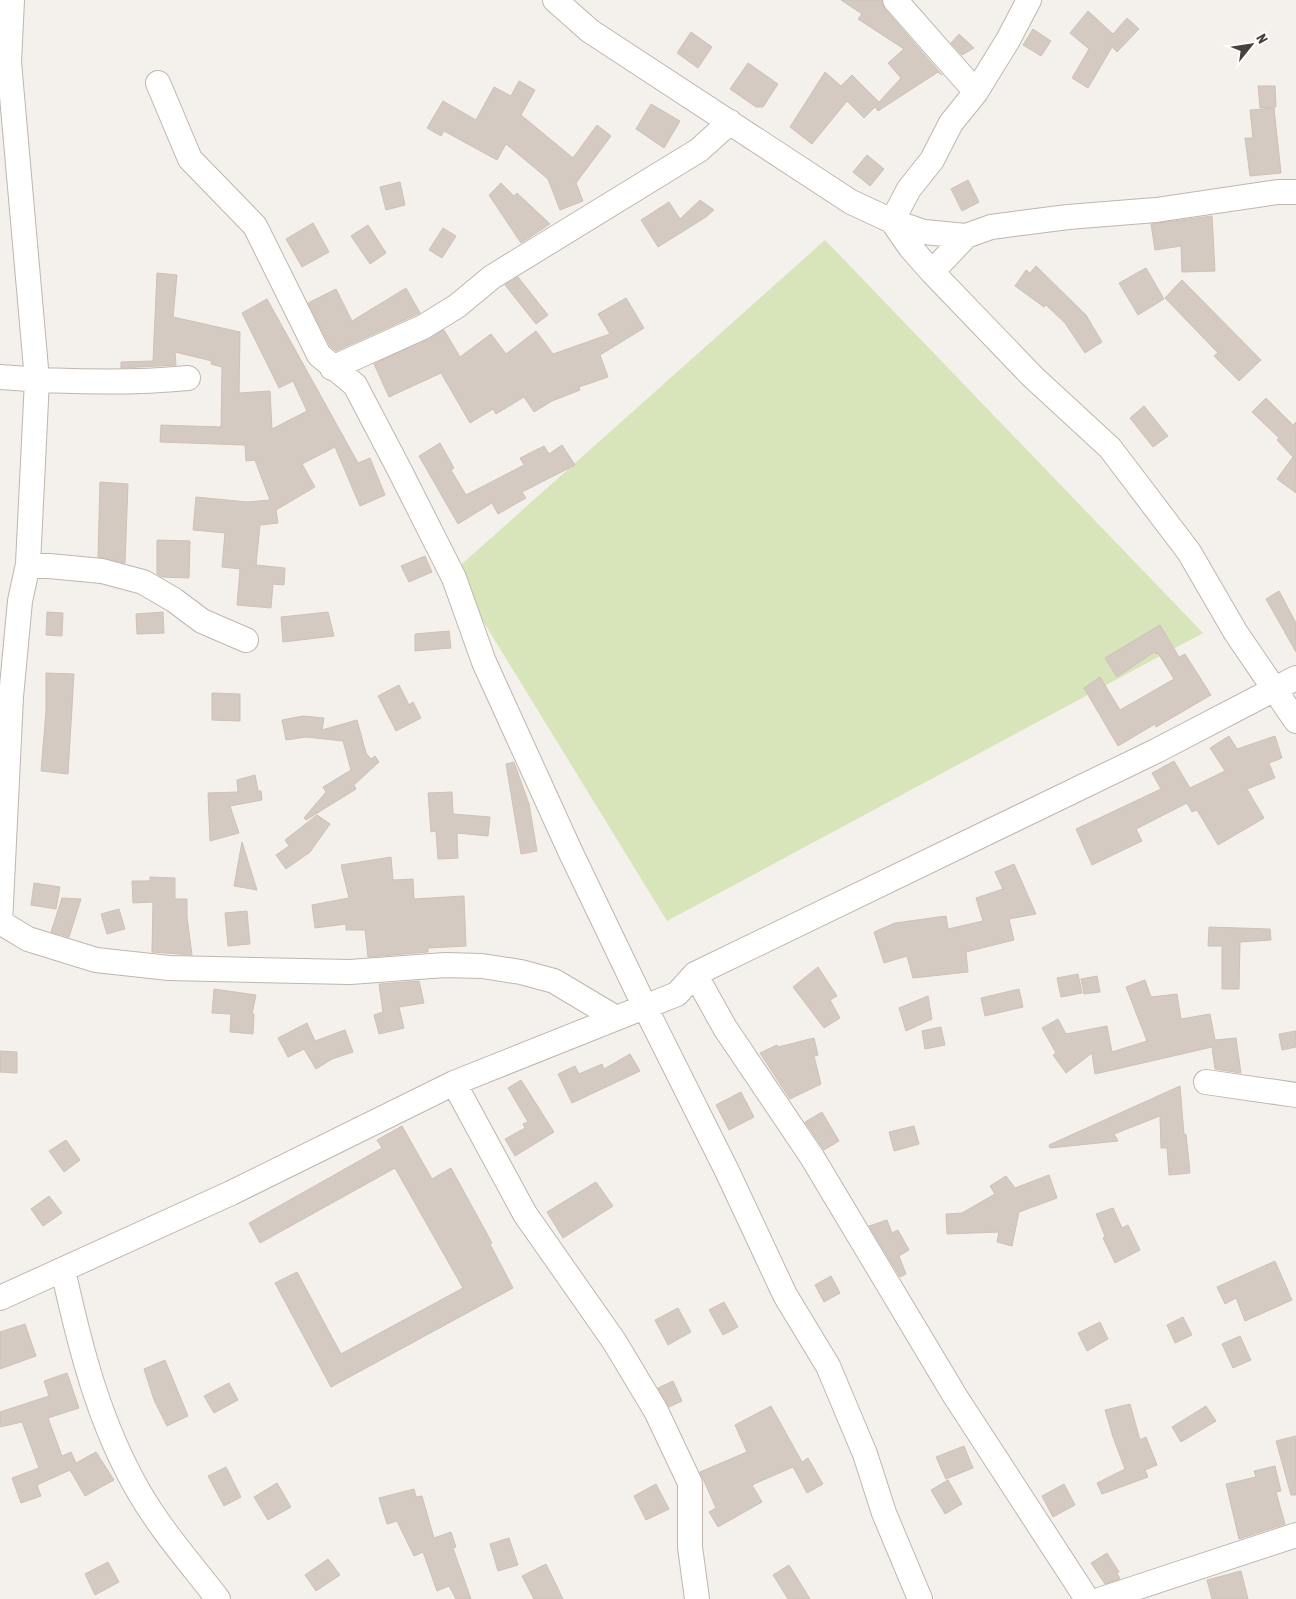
<svg xmlns="http://www.w3.org/2000/svg" width="1296" height="1599" viewBox="0 0 1296 1599" font-family="'Asap Condensed',sans-serif">
	<rect width="100%" height="100%" fill="#f4f0eb"/>
	<path fill="#d8e4b9" d="M825,240l378,393 -536,288 -214,-349z"/>
	<path fill="#d4cac2" stroke="#cfc1b6" d="M841,0h41l3,9 57,66 -4,-3 -60,39 -3,-4 -11,11 -17,-17 -35,43 -22,-17 35,-55 16,14 11,-11 27,27 22,-24 -13,-15 16,-14 -46,-30 4,-5z
		M1088,11l25,23 14,-16 12,11 -22,23 -5,-5 -24,41 -16,-10 17,-29 -19,-16z
		M1033,29l18,12 -10,15 -18,-11z
		M691,32l21,15 -14,21 -21,-15z
		M959,34l15,14 -12,7 -11,-12z
		M748,63l30,21 -15,23h-7l-26,-18z
		M519,81l16,9 -14,25 52,43 24,-33 14,11 -35,47 7,18 -23,9 -12,-31 -42,-35 -9,16 -53,-29 -3,5 -14,-8 16,-27 33,19 18,-33 17,9z
		M1258,86h17l1,21 -16,1z
		M651,104l29,17 -16,27 -28,-19z
		M1274,108l7,65 -31,3 -5,-38h8l-3,-28z
		M867,155l17,14 -14,17 -17,-14z
		M968,180l11,22 -17,9 -11,-22z
		M400,182l5,23 -19,5 -6,-23z
		M501,183l13,13 3,-3 33,31 -29,19 -32,-48z
		M700,200l14,10 -8,7 -48,30 -17,-27 28,-18 11,17z
		M1212,216l3,55 -33,1 -1,-26 -26,4 -4,-26z
		M313,223l16,29 -27,15 -16,-28z
		M368,225l18,28 -16,11 -19,-28z
		M443,228l13,8 -14,22 -13,-8z
		M1036,266l50,49 16,27 -17,11 -20,-30 -19,-18 -2,2 -29,-21 11,-16 4,3z
		M1146,268l18,31 -26,16 -19,-32z
		M157,273l20,2 -4,42 67,15 -1,61 31,-2 2,38 35,-18 -14,-30 -14,7 -37,-75 25,-14 91,164 12,-5 15,37 -25,11 -25,-59 -33,17 13,23 -39,23 2,13 -18,2 -4,40 29,3 -1,17 -11,-1 -2,24 -34,-3 3,-36 -18,-2 3,-34 -32,-3 3,-33 51,5 23,-2 -15,-40 -9,1 -1,-16 -85,-3 1,-17 60,2 1,-60 -11,-3 1,-3 -37,-9 1,13 -55,3v-6l32,-1z
		M518,277l30,38 -12,9 -31,-39z
		M1182,280l79,80 -22,21 -25,-25 4,-3 -53,-55z
		M406,288l14,25 -84,38 -6,-5 -22,-43 28,-14 16,32z
		M626,298l18,30 -44,27 8,22 -29,10 1,3 -28,11 -18,11 -10,-15 -28,17 -3,-5 -23,14 -29,-50 -52,24 -15,-33 70,-34 16,27 31,-23 15,20 30,-23 17,23 57,-20 -12,-20z
		M1266,398l27,27 3,-3v71l-19,-14 16,-22 -16,-17 2,-2 -27,-26z
		M1144,406l24,30 -15,11 -23,-29z
		M440,443l14,25 -3,2 15,25 58,-30 -4,-7 24,-12 5,8 13,-9 13,20 -53,27 4,6 -28,16 -6,-11 -34,21 -39,-68z
		M100,482l28,2 -3,79 -27,-6z
		M157,540l33,1 -1,37 -27,-1 -5,-3z
		M425,556l7,16 -23,10 -8,-16z
		M1279,591l17,32v29l-30,-53z
		M47,612l16,1 -1,23 -16,-1z
		M163,612l1,21 -27,1 -1,-20z
		M328,612l6,24 -51,6 -2,-25z
		M1160,625l19,32 6,-3 26,41 -55,32 -1,-3 -37,22 -34,-58 16,-11 20,33 54,-31 -16,-26 -2,1 -2,-2 -37,25 -12,-19z
		M449,631l2,17 -36,3v-17z
		M46,673l28,1 -6,100 -27,-3 5,-60z
		M399,685l10,20 4,-3 8,16 -25,13 -18,-35z
		M212,693l28,1v27l-28,-1z
		M303,716l21,2 -2,12 35,-10 9,33 5,6 4,-3 4,6 -25,23 2,4 -50,31 -2,-2 22,-26 -3,-5 28,-17 -8,-29 -37,-4 -20,3 -4,-20z
		M1229,736l8,13 38,-13 7,22 -13,5 6,15 -28,11 17,29 -46,27 -21,-35 -5,2 -5,-9 -51,26 6,12 -50,24 -16,-36 85,-40 -9,-16 22,-12 16,27 35,-17 -15,-23z
		M514,762l15,42 8,47 -16,3 -15,-90z
		M255,775l3,16h3l1,9 -32,6 9,27 -29,8 -2,-48 30,-1 -1,-12z
		M452,792l1,22 37,3 -2,19 -31,-3 1,25 -20,1 -2,-28 -5,1 -3,-39z
		M317,815l13,9 -20,28 -24,17 -10,-14 13,-9 -4,-6z
		M242,842l15,48 -23,-4z
		M391,857l2,23 20,-1 1,20 50,-3 2,50 -38,2v4l-60,5 -3,-27h-19v-6l-31,4 -3,-23 37,-7 -8,-33z
		M1014,864l22,50 -27,5 5,21 -48,12 2,20 -55,6 -6,-22 -23,7 -10,-31 21,-9 51,-7 2,13 35,-8 -7,-23 27,-9 -8,-17z
		M150,877l25,1v21h12v18l5,38 -40,-3 1,-50 -20,1 -1,-22h18z
		M34,883l26,4 -4,22 -25,-4z
		M62,898l19,1 -12,38 -18,-5z
		M119,909l6,20 -18,5 -6,-20z
		M247,911l3,33 -22,2 -3,-33z
		M1209,927l61,2 1,11 -31,2 -1,47h-17v-43h-14z
		M818,967l19,29 -7,4 10,18 -16,10 -31,-41z
		M1078,974l4,19 -21,4 -4,-19z
		M1097,976l3,16 -16,2 -3,-15z
		M1145,980l6,17 26,-3 4,25 29,-5 5,26 21,-2 5,35 -26,-4 -3,-22 -117,27 -3,-21 -26,20 -13,-18 3,-2 -14,-25 16,-9 8,15 41,-8 5,26 35,-11 -21,-54z
		M419,981l5,22 -25,4 5,21 -25,6 -5,-19 9,-3 -4,-28z
		M214,989l42,6 -4,19h2l-1,20 -23,-2 1,-18 -19,-1z
		M1019,989l4,18 -38,9 -4,-18z
		M928,996l4,23 -26,12 -7,-23z
		M307,1023l8,18 30,-11 8,22 -21,7 -16,10 -12,-20 -16,8 -10,-19z
		M941,1027l4,18 -20,4 -3,-18z
		M1296,1031v16l-14,3 -3,-16z
		M814,1038l4,17 -4,1 7,28 -31,15 -30,-46 17,-8 1,2z
		M0,1051l17,1v21l-17,-1z
		M630,1054l10,17 -68,32 -14,-29 17,-8 4,8 23,-10 2,5z
		M521,1080l33,52 -39,24 -10,-17 20,-11 -2,-4 5,-2 -20,-34z
		M1180,1086l4,49 2,-1 4,39 -21,2 -2,-27h-6l-1,-32 -46,18 4,7 -68,7 -1,-3z
		M741,1092l13,25 -25,13 -13,-25z
		M822,1112l17,29 -15,9 -19,-28z
		M402,1126l30,53 19,-11 41,75 -2,1 23,44 -182,99 -56,-104 22,-11 44,82 122,-66 -68,-120 -135,75 -11,-20 133,-75 -5,-8z
		M914,1126l5,18 -25,7 -5,-19z
		M66,1140l14,20 -16,12 -15,-21z
		M1049,1175l8,23 -38,14 -7,34 -15,-4 2,-10 -52,2 -1,-20 16,-1 33,-19 -5,-8 16,-10 9,12z
		M596,1182l17,24 -50,32 -16,-26z
		M49,1196l13,17 -19,13 -12,-17z
		M1113,1208l9,20 6,-3 12,25 -25,13 -12,-25 2,-2 -9,-22z
		M887,1220l5,13 6,-3 11,20 -10,6 7,18 -6,3 -31,-51z
		M1275,1261l17,39 -47,21 -9,-23 -11,6 -8,-17z
		M831,1276l9,17 -16,9 -9,-17z
		M724,1302l14,25 -15,8 -14,-25z
		M678,1308l13,24 -23,13 -13,-25z
		M1183,1317l9,18 -17,8 -8,-18z
		M1100,1322l8,17 -21,12 -9,-18z
		M25,1324l11,32 -36,13v-37z
		M1240,1336l11,24 -18,8 -11,-24z
		M165,1360l23,56 -21,10 -13,-26 -10,-31z
		M67,1373l12,35 -31,10 14,38 9,-4 5,11 20,-11 18,28 -29,16 -15,-26 -33,15 4,11 -20,7 -9,-25 27,-10 -17,-46 -22,5v-15l49,-16 -5,-15z
		M673,1381l9,20 -13,6 -11,-19z
		M229,1383l9,17 -24,13 -10,-17z
		M1130,1404l10,36 6,-3 11,28 -12,5 3,7 -46,17 -5,-11 28,-14 -12,-32 -8,-27z
		M771,1406l31,56 6,-4 15,26 -16,9 -14,-26 -41,18 10,17 -44,25 -9,-15 7,-4 -16,-36 47,-20 -12,-27z
		M1206,1406l10,15 -35,21 -9,-15z
		M1296,1436v59h-5l-15,-54z
		M964,1446l9,22 -27,11 -10,-22z
		M1275,1466l6,25 -5,1 9,32 -46,15 -13,-55 30,-7 -2,-6z
		M226,1467l15,30 -17,9 -16,-30z
		M948,1480l14,24 -17,10 -14,-24z
		M277,1483l14,24 -23,13 -14,-23z
		M656,1484l13,25 -23,11 -12,-24z
		M1064,1484l11,21 -22,12 -11,-21z
		M414,1489l2,8 6,-1 12,42 17,-6 5,15 -3,1 18,51h-15l-7,-13 -12,5 -14,-39 -9,4 -17,-35 -10,3 -8,-26z
		M509,1538l9,27 -20,6 -8,-27z
		M1107,1553l12,19 -2,1 3,6 -15,5 -14,-21z
		M328,1559l12,16 -24,16 -11,-16z
		M108,1562l11,20 -24,13 -10,-21z
		M546,1564l17,35h-29l-12,-23z
		M789,1565l21,34h-22l-15,-24z
		M1241,1571l7,28h-36l-5,-19z"/>
	<g fill="none" stroke-linecap="round" stroke-linejoin="round">
		<g stroke="#bfb6af" stroke-width="26">
			<path id="minor" d="M555,0l35,31 261,171 41,19 18,26 22,25 101,105 77,71 79,104 47,81 60,88
				M895,0l81,92
				M1029,0l-21,40 -32,52 -25,31 -19,37 -23,29 -17,32 32,11 42,4 25,-9 30,-4 47,-6 88,-7 122,-18h18
				M158,83l32,76 65,67 64,129 36,30 44,84 55,109 30,84 87,191 74,154 82,164 58,124 43,71 37,88 19,59 36,86
				M932,272l34,-36
				M332,368l91,-41 34,-21 35,-29 207,-127 31,-28
				M0,377c63,5 125,7 188,1
				M28,564l74,7 41,11 31,18 28,21 44,19
				M0,922l28,17 68,21 73,8 181,4 95,-7 37,1 39,6 33,9 62,37
				M0,924l11,-227 9,-96 8,-37 9,-184 -28,-318 3,-62
				M695,974l30,54 87,129 143,239 132,203
				M1206,1082l90,13
				M454,1083l71,131 89,127 42,70 34,72v64l7,52
				M63,1270c17,77 36,153 76,222 22,38 52,72 79,107
				M0,1298l231,-105 223,-110 223,-89 18,-20 461,-223 140,-73
				M1102,1599l194,-64"/>
		</g>
		<use href="#minor" stroke="#fff" stroke-width="24"/>
	</g>
	<g transform="translate(1251 45) rotate(60)" stroke="#ffffff" stroke-width="4" paint-order="stroke">
	<path d="M0-4L9 19L0 12L-9 19Z" fill="#48403a"/>
	<text y="-8" font-size="14" font-weight="bold" text-anchor="middle" fill="#48403a">N</text>
	</g>
</svg>
